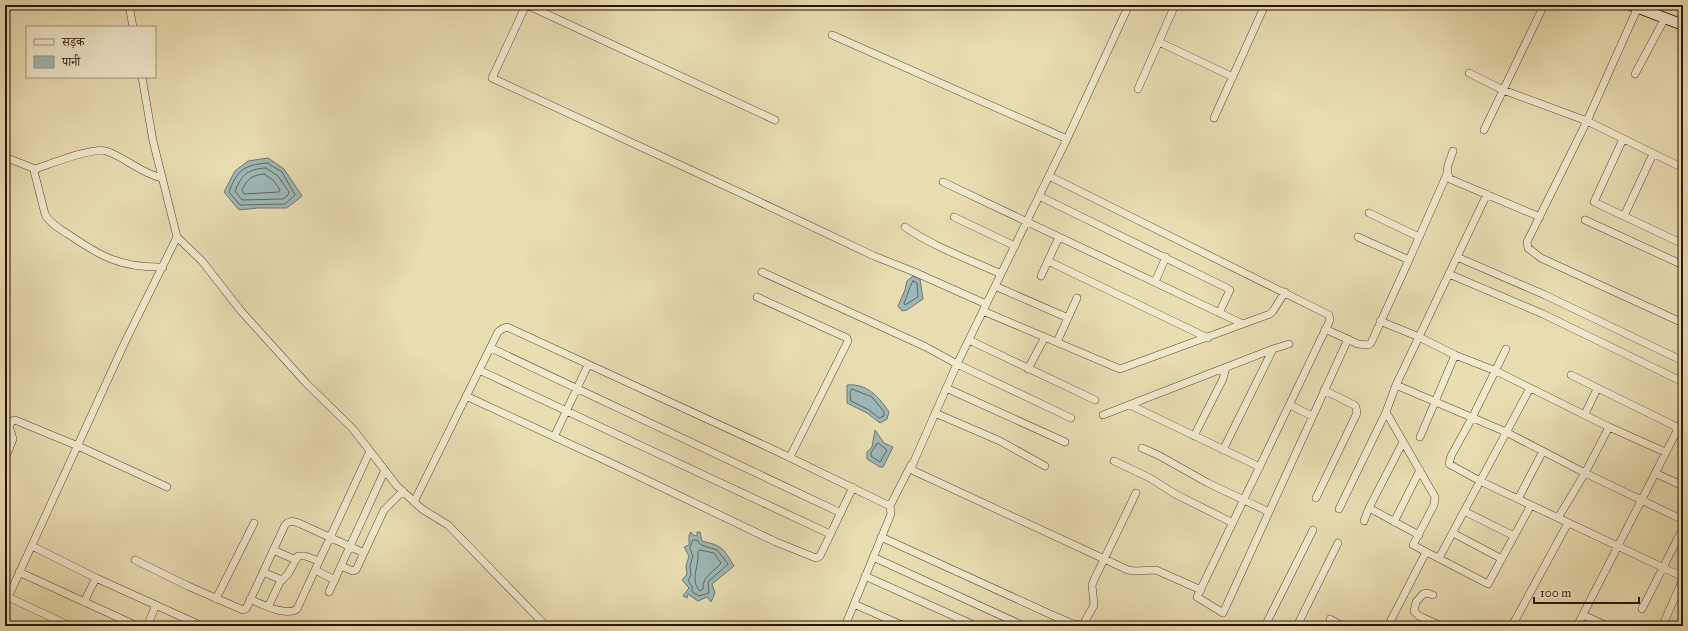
<svg xmlns="http://www.w3.org/2000/svg" width="1688" height="631" viewBox="0 0 1688 631" font-family="'IM FELL Great Primer','Noto Serif Devanagari',serif">
	<rect width="100%" height="100%" fill="#e9ddb2"/>
	<filter id="stains"><feTurbulence type="fractalNoise" baseFrequency=".005" numOctaves="4"/><feColorMatrix values="0 0 0 0 .2 0 0 0 0 .09 0 0 0 0 .02 0 0 0 .5 -.17"/></filter>
	<radialGradient id="worn" r=".72"><stop offset=".6" stop-color="#630" stop-opacity="0"/><stop offset="1" stop-color="#630" stop-opacity=".3"/></radialGradient>
	<path fill="#9db8b8" stroke="#6e766e" d="M268,158l16,11 18,27 -15,12h-29l-19,2 -15,-18 11,-21 13,-10z
		M913,276l7,3 3,20 -16,11 -5,1 -4,-5 7,-16 2,-9z
		M847,385c20,-2 32,12 42,27l-2,7 -7,4 -13,-10 -20,-10z
		M875,430l9,13 9,4 -10,20h-3l-13,-8v-7l5,-5z
		M691,532l2,3 4,1v-4h3l2,9c21,5 21,7 32,25l-22,18 3,9 -4,9 -4,-5 -9,4 -10,-7 -1,4 -4,-2 6,-8 -7,-8 5,-6 -1,-8 3,-10 -5,-9 5,-2v-10z"/>
	<g fill="none" stroke-linecap="round" stroke-linejoin="round">
		<path stroke="#62665c" stroke-width="1" d="M267,163l15,9 13,23 -10,9 -45,1 -11,-13c8,-22 15,-27 38,-29z
			M266,168l12,8 11,16 -1,3 -5,4 -41,1 -7,-9c7,-17 13,-22 31,-23z
			M264,174l9,6 7,10 -1,2 -35,2 -2,-4c5,-11 10,-15 22,-16z
			M913,281l4,2 1,14 -13,8 -1,-2c3,-6 6,-18 9,-22z
			M852,389l20,8 12,15v4l-5,2 -10,-8 -18,-9 -1,-7z
			M878,443l9,7 -7,12 -9,-6v-3z
			M693,540h4l4,5 16,5 11,14 -20,18 1,11 -10,3 -7,-4v-6l-4,-5 3,-6 -1,-9 3,-10 -3,-7z
			M700,550l14,3 7,10c-7,9 -19,13 -18,26l-3,2c-11,-11 0,-27 -2,-39z"/>
		<g stroke="#58462c" stroke-width="8">
			<path id="street" d="M129,5l4,22
				M526,5l-34,73 253,117 129,61 38,15 74,33
				M527,5l248,115
				M1129,5l-62,134 -110,225 -46,104 3,3 214,99 7,1 21,-1 45,20
				M1638,7l-51,114 -60,121 1,6 13,10 142,65
				M832,35l235,104
				M1159,42l74,35
				M1469,73l34,17 84,31 96,47
				M1635,74l30,-56
				M1138,89l37,-84
				M1214,118l51,-113
				M1484,130l60,-125
				M1623,139l-29,63 89,42
				M1453,151c-3,10 -9,18 -3,28l90,38
				M5,157l30,12
				M1049,176l280,139 1,5 -133,277 26,16 125,-274
				M162,178c-22,-5 -37,-21 -56,-27 -13,-4 -53,12 -68,17l-4,3 11,43c4,9 15,15 23,20 33,23 54,34 95,33
				M943,182l300,142
				M1039,196l188,92 3,2 -11,23
				M1369,213l50,24
				M1624,216l29,-62
				M954,217l61,29
				M1585,220l98,45
				M905,227c29,20 63,32 96,47
				M177,237l25,24 39,50 65,72 47,46 44,57 25,23 26,16 98,101
				M1358,237l51,23
				M1457,257l88,38 138,66
				M1048,261l160,77
				M762,272l164,75 31,17 114,54
				M1449,274l94,40 140,68
				M1041,276l18,-39
				M1155,282l11,-25
				M995,286l73,32
				M757,297l90,41 1,3 -58,116
				M983,311l137,58 150,-55 3,-3 12,-19
				M1380,321l39,16 36,18 41,16 113,56 56,25
				M1325,329l33,15 10,1 3,-2 38,-83 38,-86
				M969,340l126,60
				M1057,342l20,-44
				M491,348l350,165
				M1506,349l-34,69 -21,38 -2,8 31,17 203,96
				M1028,369l17,-32
				M479,370l351,164
				M1571,375l112,55
				M1396,385l110,47 79,41 98,47
				M946,388l119,54
				M466,396l145,67 165,79 40,16 4,-2 33,-69
				M1130,405l130,62
				M1290,405l22,11
				M1386,412l49,85 -1,8 -21,40 75,39 43,-79
				M935,413l65,28 45,25
				M1585,414l12,-25
				M1103,415l170,-66 16,-5
				M1194,436l29,-57 3,-12
				M554,437l34,-72
				M1420,437l35,-82
				M1142,448l16,7 50,28 61,29
				M1223,450l50,-101
				M5,459l8,-20 -4,-13 3,-5 3,-1 63,26 89,41
				M1114,461l36,17 25,16 58,29
				M1655,473l28,13
				M1316,498l41,-85 -1,-6 -2,-2 -30,-15
				M1518,499l25,-48
				M414,502l84,-170 4,-3 5,-2 263,121 120,58 1,8 -46,112
				M890,506l21,-41
				M1369,508l50,27
				M1339,509l47,-97 10,-27 91,-191
				M1464,511l50,25
				M1558,518l27,-45 24,-46
				M1364,521l5,-13 34,-66
				M1394,522l26,-52
				M1453,533l49,26
				M881,537l171,78 21,9 10,1 11,-20 -2,-20 2,-5 42,-87
				M32,546l64,32 106,48
				M273,550l23,10
				M873,557l151,69
				M1439,558l91,-170
				M135,560l53,26 55,24 3,-1 39,-84c6,-6 11,-3 18,0l61,28
				M341,566l12,5 3,-1 28,-60 19,-19
				M315,570l20,10
				M19,572l118,54
				M263,572l19,8
				M865,576l111,50
				M329,592l56,-122
				M1433,595l-6,-2 -4,1 -7,8 -2,9 5,5 22,10
				M8,597l62,29
				M216,599l38,-76
				M250,599c11,5 36,18 47,10l73,-158
				M84,602l12,-24
				M5,604l120,-262 52,-105 -24,-96 -11,-64
				M854,604l50,22
				M268,607l12,-25 8,-8 10,-18h7l14,5
				M1642,609l41,-81
				M1583,615l24,11
				M1330,619l13,7
				M1665,620l18,-41
				M147,626l9,-21
				M1265,626l48,-96
				M1297,626l41,-83
				M1388,626l38,-74
				M1512,626l56,-103
				M1577,626l106,-207"/>
		</g>
		<g stroke="#281400" stroke-width="12">
			<path id="secondary" d="M1631,5l52,20"/>
		</g>
		<use href="#street" stroke="#f1e9cd" stroke-width="7"/>
		<use href="#secondary" stroke="#f1e9cd" stroke-width="10"/>
	</g>
	<rect width="1688" height="631" fill="none" stroke="#e9ddb2" stroke-width="20"/>
	<rect x="6" y="6" width="1676" height="619" fill="none" stroke="#281400" stroke-width="2"/>
	<rect x="10" y="10" width="1668" height="611" fill="none" stroke="#281400"/>
	<rect x="26" y="26" width="130" height="52" fill="#f1e9cd" stroke="#a1947b"/>
	<rect x="34" y="39" width="20" height="6" fill="#f1e9cd" stroke="#a1947b"/>
	<text x="62" y="46" font-size="12" fill="#281400">सड़क</text>
	<rect x="34" y="56" width="20" height="12" fill="#9db8b8" stroke="#a1947b"/>
	<text x="62" y="66" font-size="12" fill="#281400">पानी</text>
	<path d="M1534 597v6h105v-6" fill="none" stroke="#281400" stroke-width="2"/>
	<text x="1540" y="597" font-size="12" fill="#281400" stroke="#f1e9cd" stroke-width="3" paint-order="stroke">100 m</text>
	<rect width="100%" height="100%" filter="url(#stains)"/>
	<rect width="100%" height="100%" fill="url(#worn)"/>
</svg>
